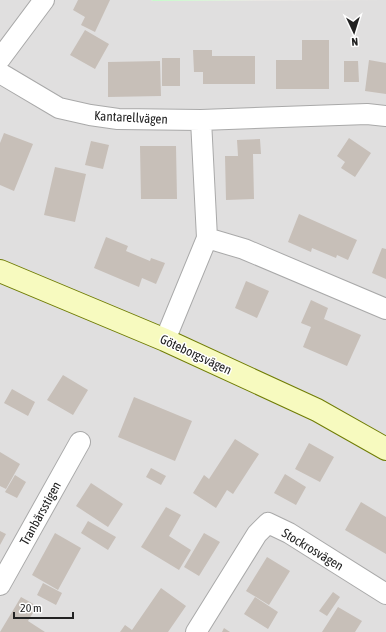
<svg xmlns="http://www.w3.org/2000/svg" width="386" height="632" viewBox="0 0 386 632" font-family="'Asap Condensed',sans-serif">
	<defs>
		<pattern id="park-dots" width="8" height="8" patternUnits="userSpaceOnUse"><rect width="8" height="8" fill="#c8facc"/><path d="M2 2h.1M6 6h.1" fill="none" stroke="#acd6af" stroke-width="1.8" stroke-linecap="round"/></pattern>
	</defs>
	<rect width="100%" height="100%" fill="#f2efe9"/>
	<path fill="#e0dfdf" d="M0,0h151l2,1 233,-1v632h-386z"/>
	<path fill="url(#park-dots)" d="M151,0h109l-107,1z"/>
	<path fill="#c7bfb8" d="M78,0h32l-15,32 -14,-7 4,-8 -12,-7z
		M85,30l24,14 -14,25 -25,-14z
		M302,40h27v49h-53v-29h26z
		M193,50h19v6h43v28h-52v-12h-9z
		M162,58h18v28h-18z
		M369,60l17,3v31l-21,-3z
		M160,61l1,35 -53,1v-35z
		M344,61h14l1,21h-15z
		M4,133l29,11 -19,47 -14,-6v-42z
		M349,138l22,15 -16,24 -14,-9 4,-6 -8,-6z
		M260,139l1,15h-8l1,45 -28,1 -1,-44h13l-1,-16z
		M91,141l18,4 -6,24 -18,-4z
		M140,146h36l1,53h-36z
		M55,167l31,7 -11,48 -31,-7z
		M299,214l58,26 -9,20 -11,-5 -1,3 -24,-10 -1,4 -23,-10z
		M106,237l22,9 -2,5 24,10 1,-3 14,5 -9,21 -14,-6 -3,9 -45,-19z
		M382,248l4,1v30l-14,-6z
		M246,281l23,10 -12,27 -22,-10z
		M311,300l17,8 -4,11 37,16 -14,31 -44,-19 8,-20 -10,-4z
		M63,375l25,15 -15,25 -26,-15z
		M12,389l23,13 -7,14 -24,-13z
		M134,397l58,24 -17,40 -57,-24z
		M235,439l24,15 -26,40 -6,-4 -11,18 -23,-15 11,-18 5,4z
		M309,443l25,14 -14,25 -25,-13z
		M0,452l20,12 -14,25 -6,-3z
		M151,468l15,8 -5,9 -15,-8z
		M285,474l21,13 -10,18 -22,-12z
		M15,475l11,7 -9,16 -12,-6z
		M91,483l32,21 -15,23 -32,-21z
		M361,502l25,15v37l-41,-24z
		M166,507l15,8 -12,21 22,14 -12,20 -38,-23z
		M88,521l28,16 -8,13 -27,-17z
		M0,531l6,3 -6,11z
		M55,533l26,15 -23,42 -26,-15z
		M204,533l16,9 -21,34 -15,-9z
		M267,557l23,14 -21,34 -23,-14z
		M43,583l19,10 -6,12 -19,-10z
		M161,588l25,18 -18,26h-48l5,-7 7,5z
		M333,592l7,5 -13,19 -8,-5z
		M21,597l16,9 -9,15 17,11h-45z
		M255,597l23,15 -10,17 -24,-15z
		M338,607l24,14 -7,11h-33z
		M224,628l6,4h-8z"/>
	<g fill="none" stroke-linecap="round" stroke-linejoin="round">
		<g stroke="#a9a9a9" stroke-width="22">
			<path id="street" d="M0,59l44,-59
				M0,73l59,35 31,7 28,4 83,1 166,-6 19,2
				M207,238l37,11 142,60
				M165,340l42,-102 -6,-118
				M0,585l80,-143
				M196,632l61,-98 11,-11 21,10 97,61"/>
		</g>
		<g stroke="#707d05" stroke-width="24">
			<path id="secondary" d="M0,271l165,69 152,70 69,39"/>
		</g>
		<use href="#street" stroke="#fff" stroke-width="20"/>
		<use href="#secondary" stroke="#f7fabf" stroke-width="22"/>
	</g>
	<g text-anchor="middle" stroke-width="3" stroke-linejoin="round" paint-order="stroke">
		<g font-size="13" fill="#222" stroke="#fff">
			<text transform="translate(131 117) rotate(3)" y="5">Kantarellvägen</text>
			<text transform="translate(196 354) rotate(25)" y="5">Göteborgsvägen</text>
			<text transform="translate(40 513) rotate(-61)" y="5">Tranbärsstigen</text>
			<text transform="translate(313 549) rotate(31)" y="5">Stockrosvägen</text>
		</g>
	</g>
	<g transform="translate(354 32) rotate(176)" stroke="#ffffff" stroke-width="3" paint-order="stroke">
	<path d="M0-3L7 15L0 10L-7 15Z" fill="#222222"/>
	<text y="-6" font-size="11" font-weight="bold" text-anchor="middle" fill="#222222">N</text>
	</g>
	<path d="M14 612v6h59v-6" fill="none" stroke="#222222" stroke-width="2"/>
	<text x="20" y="612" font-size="12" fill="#222222" stroke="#ffffff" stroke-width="3" paint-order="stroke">20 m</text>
</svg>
